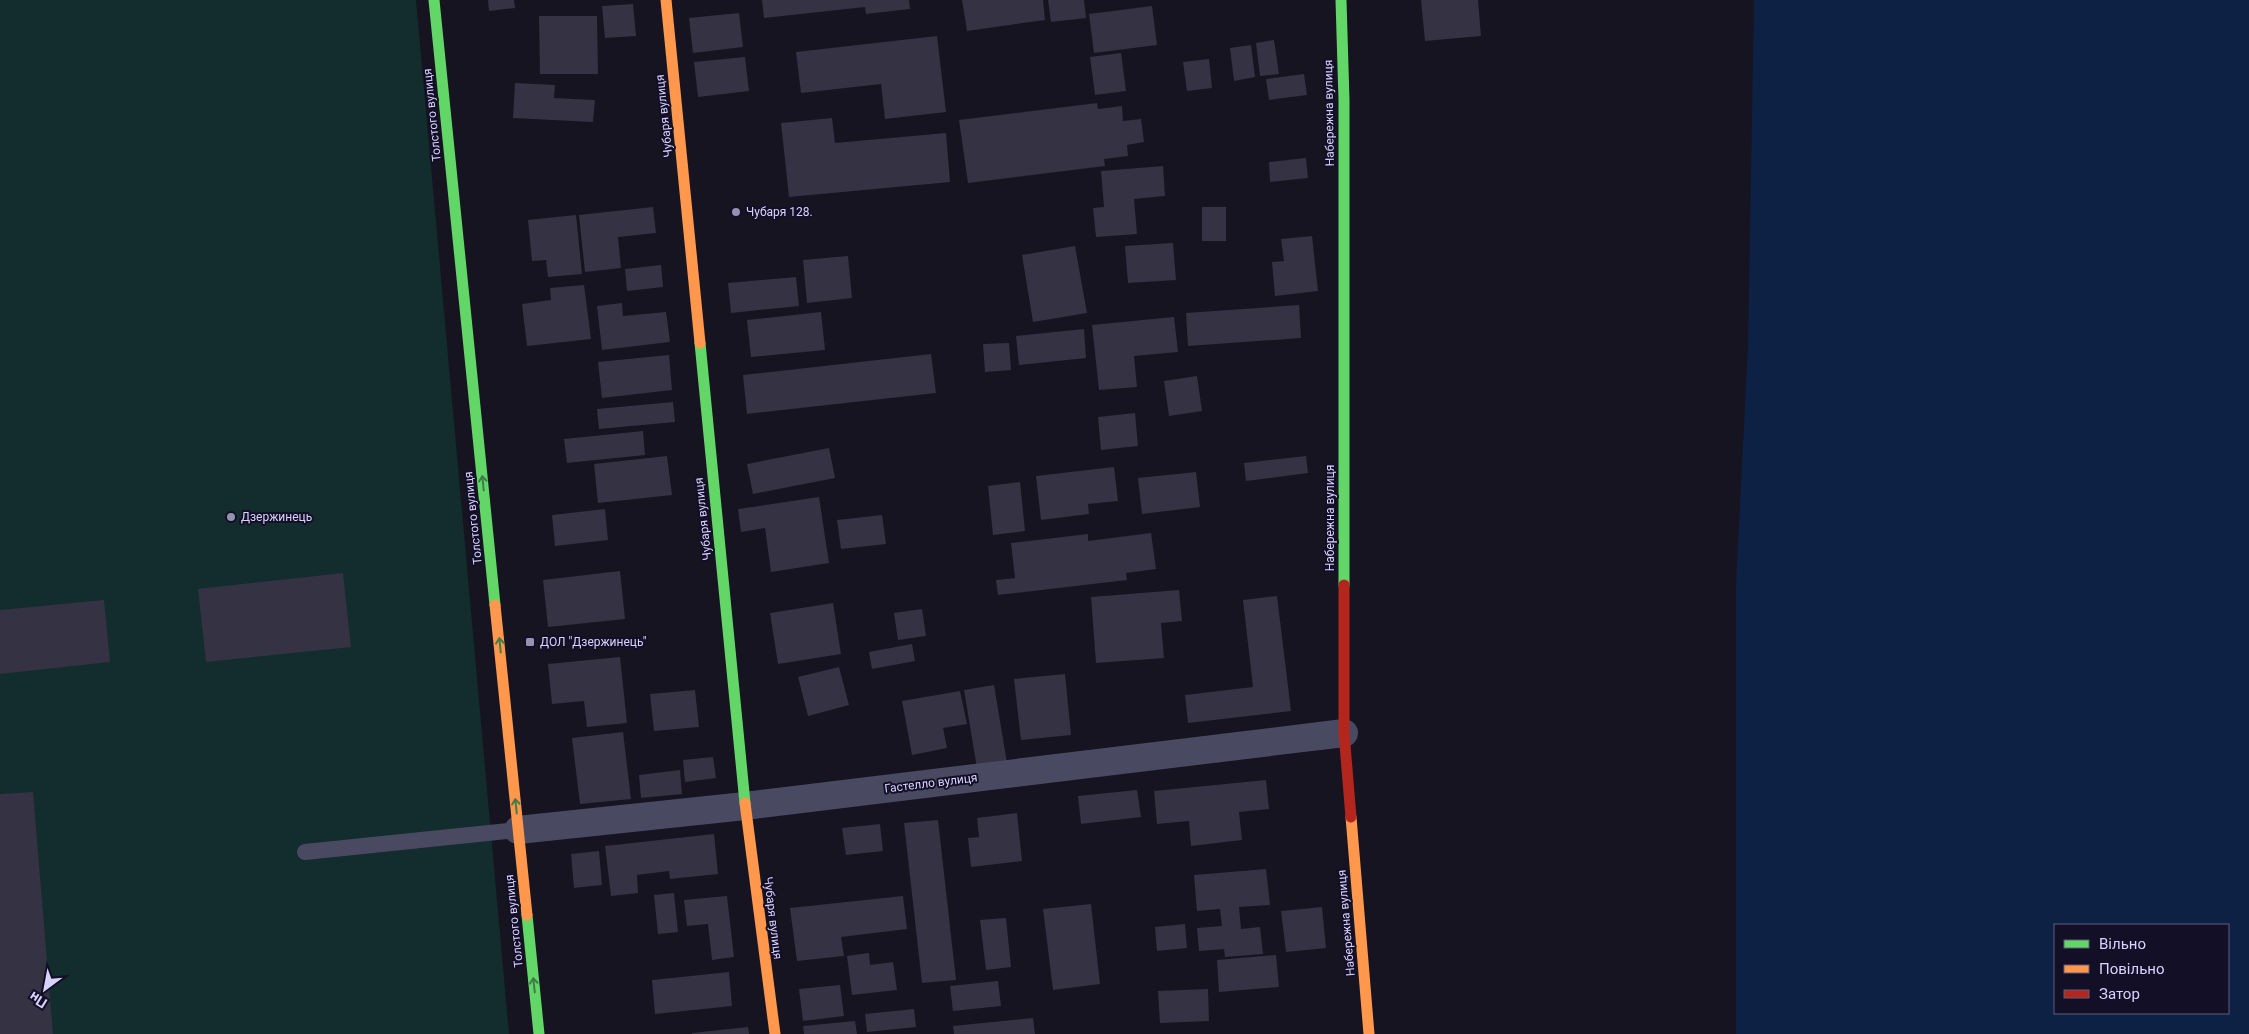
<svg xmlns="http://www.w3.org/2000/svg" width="2249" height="1034" viewBox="0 0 2249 1034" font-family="Roboto,sans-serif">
	<rect width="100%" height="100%" fill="#161421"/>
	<path fill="#132c2d" d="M0,0h416l93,1034h-509z"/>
	<path fill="#0d2144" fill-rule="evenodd" d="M1754,0h495v1034h-513v-449l12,-241zM2055,925h173v88h-173z"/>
	<path fill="#343243" d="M488,0h26l1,8 -26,3z
		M762,0h147l1,9 -44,5 -1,-7 -101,11z
		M962,0h81l2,20 -78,11z
		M1048,0h36l2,18 -35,4z
		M1421,0h57l3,36 -56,5z
		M633,4l3,32 -31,2 -3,-32z
		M1152,6l5,39 -63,8 -5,-39z
		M739,13l4,34 -50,6 -4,-35z
		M539,16h58l1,58h-58z
		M937,36l9,76 -61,7 -4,-35 -80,9 -5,-41z
		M1274,40l5,34 -19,2 -4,-33z
		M1251,45l4,32 -21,4 -4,-33z
		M1121,53l5,38 -31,4 -5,-38z
		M745,57l4,34 -51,6 -4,-35z
		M1209,59l3,29 -25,3 -4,-29z
		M1304,74l3,21 -38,5 -3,-21z
		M515,83l40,2 -1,13 41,2 -2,22 -80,-4z
		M1097,103l1,6 24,-3 1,15 18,-2 3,23 -17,3 1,11 -24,3 1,7 -137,17 -9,-63z
		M832,118l3,25 111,-10 4,49 -161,15 -8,-74z
		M1306,158l2,20 -38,4 -1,-20z
		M1163,166l2,30 -31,3 3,35 -41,3 -3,-29 11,-1 -3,-36z
		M653,207l3,26 -38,4 3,31 -36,4 -6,-57z
		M1202,207h24v34h-24z
		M576,215l6,59 -34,3 -2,-17 -14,1 -4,-41z
		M1312,236l6,55 -43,5 -3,-34 12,-1 -3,-22z
		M1173,243l3,37 -48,3 -3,-37z
		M1075,246l12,67 -54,9 -11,-67z
		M848,256l4,42 -45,5 -4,-43z
		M661,265l2,22 -36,4 -2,-22z
		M796,277l3,29 -68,7 -3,-30z
		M584,285l7,54 -64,7 -5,-42 29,-4 -1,-12z
		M622,303l1,13 43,-4 4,30 -68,8 -5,-44z
		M1299,305l2,33 -113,8 -2,-33z
		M821,312l4,38 -74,7 -4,-37z
		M1174,317l4,35 -44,4 3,31 -38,3 -7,-65z
		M1084,329l2,29 -67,7 -3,-29z
		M1009,343l2,27 -26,2 -2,-28z
		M931,354l5,39 -189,21 -4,-39z
		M669,355l3,35 -70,8 -4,-36z
		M1197,376l5,35 -33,5 -5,-35z
		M673,402l2,20 -76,7 -2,-20z
		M1135,413l3,33 -37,4 -3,-33z
		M643,431l2,24 -78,8 -3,-24z
		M829,448l6,30 -82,16 -6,-30z
		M667,456l5,39 -74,8 -4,-39z
		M1306,456l2,17 -62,8 -2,-18z
		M1114,467l4,34 -30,3 1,10 -48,6 -5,-44z
		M1196,472l4,35 -58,7 -4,-36z
		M1020,482l5,49 -32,4 -5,-49z
		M819,497l10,66 -58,9 -6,-44 -24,4 -3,-23z
		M605,509l3,31 -53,6 -3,-31z
		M882,515l4,29 -45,5 -4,-29z
		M1151,533l5,36 -30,4 1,7 -129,15 -2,-15 19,-2 -4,-35 77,-9v7z
		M620,571l5,48 -77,8 -5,-47z
		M343,573l8,74 -145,15 -8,-73z
		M1179,590l3,31 -21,2 3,35 -68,5 -5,-66z
		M1277,596l14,115 -103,12 -3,-28 68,-8 -10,-87z
		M104,600l6,62 -110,12v-64z
		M833,603l8,51 -63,10 -8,-51z
		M922,609l4,27 -28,4 -4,-27z
		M912,644l3,17 -43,8 -3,-17z
		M620,657l7,66 -40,4 -3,-26 -32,3 -4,-40z
		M839,667l10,38 -41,11 -10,-39z
		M1065,674l6,61 -50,5 -7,-61z
		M994,685l13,78 -30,5 -13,-78z
		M695,690l4,37 -45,4 -4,-37z
		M960,691l7,33 -24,4 4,20 -35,7 -10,-54z
		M623,732l8,67 -51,5 -8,-66z
		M713,757l3,21 -31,4 -2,-22z
		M680,770l2,24 -41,4 -2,-23z
		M1266,780l3,29 -30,3 3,28 -51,6 -2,-25 -32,3 -3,-33z
		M1137,790l4,27 -60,7 -3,-28z
		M33,792l20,242h-53v-240z
		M1017,813l5,48 -51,6 -3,-29 11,-1 -2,-19z
		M938,820l18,160 -34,3 -18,-160z
		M880,824l3,27 -37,4 -4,-27z
		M714,834l4,40 -48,5 -1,-8 -32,4 1,18 -27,3 -6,-50z
		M599,851l3,34 -28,3 -3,-34z
		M1266,869l4,36 -31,2 2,22 19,-2 3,27 -38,3 -1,-8 -25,2 -2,-23 25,-2 -2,-17 -23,2 -3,-36z
		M674,893l4,39 -20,2 -4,-39z
		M727,896l7,61 -22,3 -4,-36 -21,2 -3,-26z
		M903,896l4,33 -66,8 3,19 -47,5 -7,-53z
		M1091,904l9,80 -47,6 -10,-81z
		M1322,907l4,41 -40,4 -5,-41z
		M1006,918l5,49 -25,3 -6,-50z
		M1185,924l2,24 -30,3 -2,-24z
		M869,953l1,12 23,-3 4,28 -45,5 -5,-39z
		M1276,955l3,32 -60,5 -2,-32z
		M729,972l3,34 -77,8 -3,-34z
		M998,981l3,25 -48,5 -3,-25z
		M840,985l4,31 -41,5 -4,-32z
		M1208,989l1,32 -49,2 -2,-32z
		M914,1009l2,18 -49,5 -2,-18z
		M1033,1018l2,16h-81l-1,-8z
		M855,1021l2,13h-53l-1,-8z
		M748,1027l1,7h-57v-1z"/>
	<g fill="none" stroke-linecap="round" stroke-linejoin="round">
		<path stroke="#4a4962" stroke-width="16" d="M305,852l213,-22"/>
		<path stroke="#4a4962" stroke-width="28" d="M518,830l227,-24 599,-73"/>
		<path stroke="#63d668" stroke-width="11" d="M434,0l61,605
			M1341,0l3,100v485
			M700,343l45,460
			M527,915l12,119"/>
		<path stroke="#ff974d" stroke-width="11" d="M666,0l34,343
			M495,605l32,310
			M745,803l30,231
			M1351,817l18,217"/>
		<path stroke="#b3261e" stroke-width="11" d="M1344,585v148l7,84"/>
	</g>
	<defs><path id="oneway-shaft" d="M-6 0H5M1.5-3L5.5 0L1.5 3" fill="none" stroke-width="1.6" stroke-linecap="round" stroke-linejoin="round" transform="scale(1.25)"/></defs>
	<g stroke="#3f7c4a">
		<use href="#oneway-shaft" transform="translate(483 483) rotate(-96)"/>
		<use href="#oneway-shaft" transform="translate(500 645) rotate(-96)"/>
		<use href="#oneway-shaft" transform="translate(516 806) rotate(-96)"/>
		<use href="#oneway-shaft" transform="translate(534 985) rotate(-96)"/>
	</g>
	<g fill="#9591b1" stroke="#130f26" stroke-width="2">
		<circle cx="736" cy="212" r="5"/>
		<circle cx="231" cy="517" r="5"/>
		<rect x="525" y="637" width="10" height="10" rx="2.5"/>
	</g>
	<g text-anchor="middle" stroke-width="4" stroke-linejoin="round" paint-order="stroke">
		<g font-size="12" fill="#d9d4ff" stroke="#130f26">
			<text transform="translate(1329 113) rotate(-91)" y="4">Набережна вулиця</text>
			<text transform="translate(432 115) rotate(-96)" y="4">Толстого вулиця</text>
			<text transform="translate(664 116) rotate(-96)" y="4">Чубаря вулиця</text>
			<text transform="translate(473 518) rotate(-96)" y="4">Толстого вулиця</text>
			<text transform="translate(1330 518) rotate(-90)" y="4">Набережна вулиця</text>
			<text transform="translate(703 519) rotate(-96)" y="4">Чубаря вулиця</text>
			<text transform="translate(931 783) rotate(-7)" y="4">Гастелло вулиця</text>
			<text transform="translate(773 918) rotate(83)" y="4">Чубаря вулиця</text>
			<text transform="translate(514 921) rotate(-96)" y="4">Толстого вулиця</text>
			<text transform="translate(1346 923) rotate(-95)" y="4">Набережна вулиця</text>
		</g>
		<g font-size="12" fill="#d9d4ff" stroke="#130f26" text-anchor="start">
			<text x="746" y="216">Чубаря 128.</text>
			<text x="241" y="521">Дзержинець</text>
			<text x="540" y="646">ДОЛ "Дзержинець"</text>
		</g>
	</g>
	<rect x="2054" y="924" width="175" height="90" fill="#130f26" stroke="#625e7d"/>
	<rect x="2064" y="940" width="25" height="8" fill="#63d668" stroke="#625e7d"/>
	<text x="2099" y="949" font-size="15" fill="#d9d4ff">Вільно</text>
	<rect x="2064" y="965" width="25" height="8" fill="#ff974d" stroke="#625e7d"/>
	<text x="2099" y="974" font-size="15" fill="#d9d4ff">Повільно</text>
	<rect x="2064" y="990" width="25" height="8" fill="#b3261e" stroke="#625e7d"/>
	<text x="2099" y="999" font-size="15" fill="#d9d4ff">Затор</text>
	<g transform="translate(45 989) rotate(212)" stroke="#130f26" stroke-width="4" paint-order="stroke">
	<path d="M0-4L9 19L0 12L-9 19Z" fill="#d9d4ff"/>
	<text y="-8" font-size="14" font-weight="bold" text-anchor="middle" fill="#d9d4ff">Пн</text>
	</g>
</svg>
